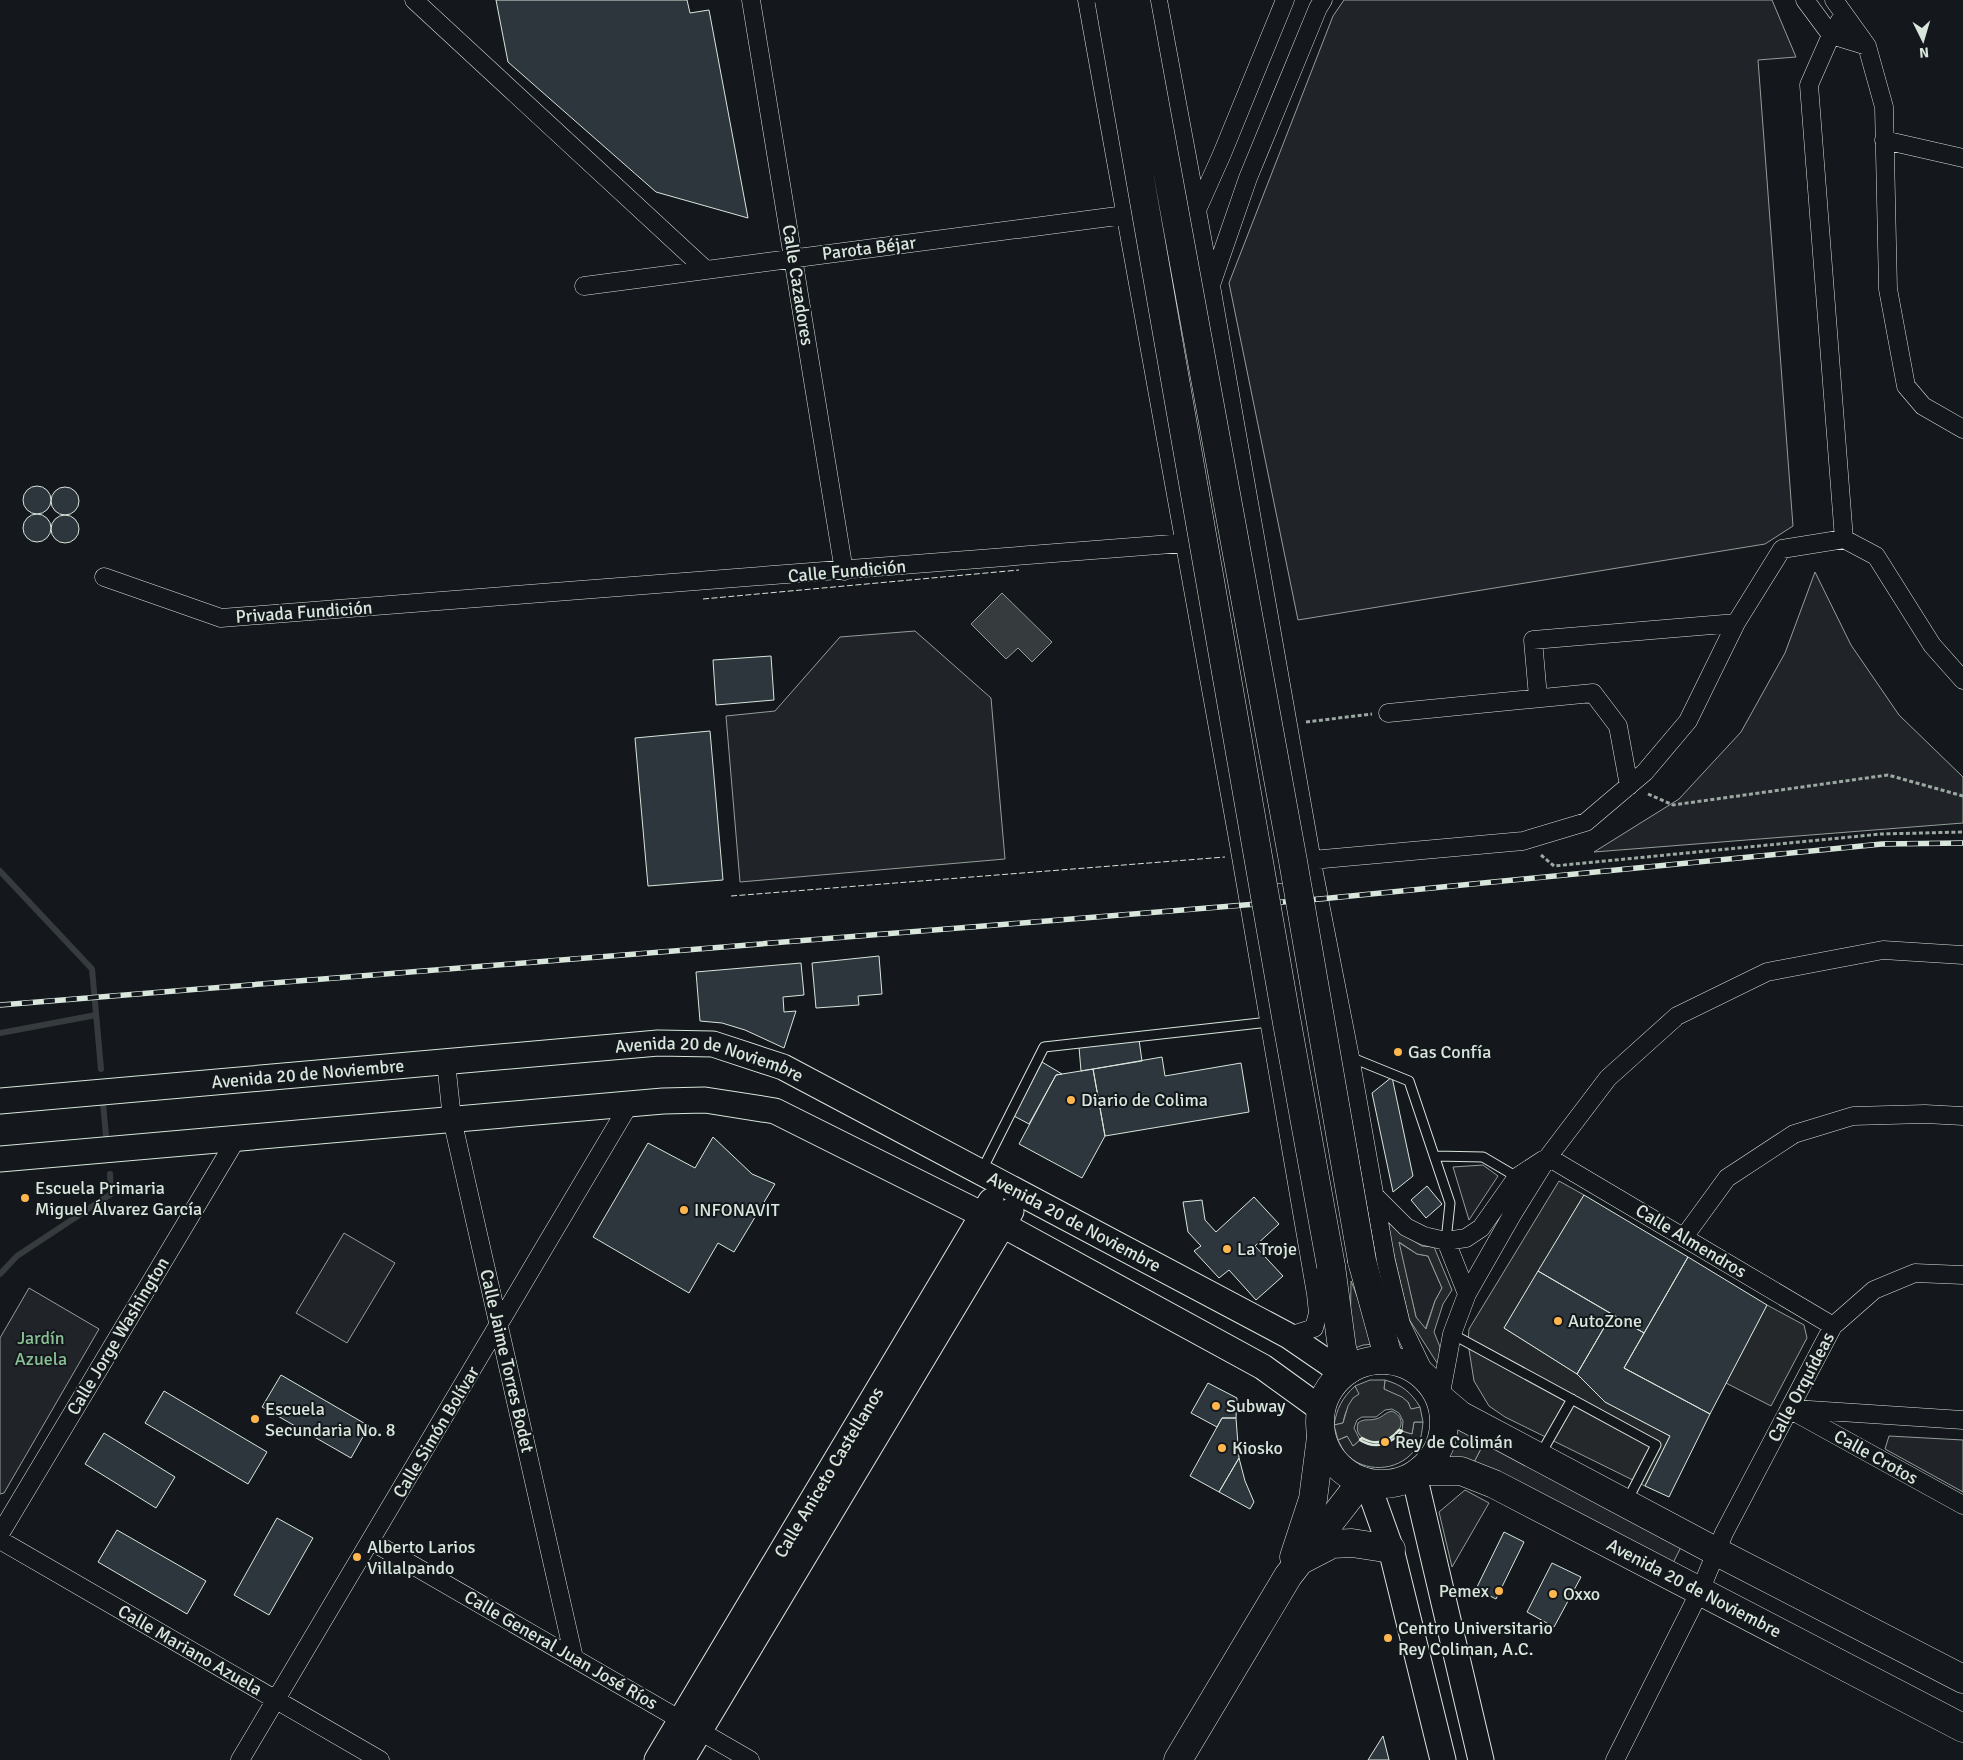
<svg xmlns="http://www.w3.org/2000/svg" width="1963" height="1760" viewBox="0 0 1963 1760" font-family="Signika,sans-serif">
	<rect width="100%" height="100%" fill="#14181c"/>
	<path fill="#202428" stroke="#939e99" d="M1344,0h428l24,57 -38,3 35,466 -28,18 -467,76 -69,-337 104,-267z
		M1815,572l36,73 48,70 64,62v46l-369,29 85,-53 62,-67 44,-79z
		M915,631l76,67 14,161 -265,23 -14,-166 49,-5 65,-74z
		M1483,1165l15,11 -29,44 -16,-53z
		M344,1233l51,30 -48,80 -51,-30z
		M1398,1242l19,12 11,2 14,32 -7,13 -10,29 -9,-13z
		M1351,1281l25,63 -13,1 -13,5z
		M29,1288l70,41 -95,164 -4,1v-156z
		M1385,1380c17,5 26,12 35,27l-9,3 -3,-8 -24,-13z
		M1355,1386l5,8c-10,7 -15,17 -17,29l-9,2c3,-17 8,-27 21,-39z
		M1414,1422h9c-1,10 -2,21 -9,29 -17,21 -50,22 -68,3 -3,-4 -6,-10 -8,-14l10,-4 5,10 7,-6c16,10 31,4 42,-9l10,3z
		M1889,1436l74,4v52l-78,-43z
		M1484,1443l197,104 -8,16 -200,-99z
		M1465,1490l24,13 -37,64 -13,-55z"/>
	<path fill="#24282b" stroke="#939e99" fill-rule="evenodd" d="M1559,1181l25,14 -80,133 73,46 28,28 65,34 -25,50 -140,-69 -16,-11 -15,-25 -6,-38 1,-14z
		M1392,1223l12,12 18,11 12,1 18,43 -9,14 -9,28 6,15 -1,19 -30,-47 -22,-94zM1399,1242l18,12 11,2 14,32 -7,13 -9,28 -10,-12z
		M1767,1305l37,20 3,13 -36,68 -45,-23z
		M1370,1380h15l-1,9 18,8 6,5 3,7 9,-2 3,15h-9l-2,12 -10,-3 1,-10 -4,-8 -7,-4 -7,1 -9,7h-14l-5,3 -3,8 6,12 -7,6 -6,-10 -9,4 -4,-15 9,-2 5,-17 5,-8 6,-4 -4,-8z
		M1450,1425l34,18 -11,21 -31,-3 7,-18z"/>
	<path fill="#363b3e" stroke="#939e99" d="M1002,593l50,49 -20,20 -14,-14 -12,11 -35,-35z
		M1392,1411c25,12 -7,41 -28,28 -6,-4 -8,-9 -6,-16 6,-5 10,-2 18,-4 6,-1 9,-7 16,-8z"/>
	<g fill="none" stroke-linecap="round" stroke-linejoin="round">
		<path stroke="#363b3e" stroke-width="6" d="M0,871l92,98 9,100
			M0,1033l96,-18
			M103,1103l3,33
			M0,1274l17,-18 94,-62 -1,-20"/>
	</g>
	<path fill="#2c363c" stroke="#d8e6dc" d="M496,0h191l3,13 19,-3 39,208 -92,-26 -148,-130z
		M23 500a14 14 0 1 1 28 0a14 14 0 1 1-28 0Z
		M51 501a14 14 0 1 1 28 0a14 14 0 1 1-28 0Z
		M23 528a14 14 0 1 1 28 0a14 14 0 1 1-28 0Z
		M51 529a14 14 0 1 1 28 0a14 14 0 1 1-28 0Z
		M771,656l3,44 -58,5 -3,-45z
		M710,731l13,149 -75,6 -13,-148z
		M879,956l3,38 -24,2 1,9 -43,3 -4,-45z
		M801,963l3,32 -21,2 1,15 12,-1 -12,37 -39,-18 -23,-7 -22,-2 -4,-49z
		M1139,1040l3,21 -61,10 -2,-24z
		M1162,1057l3,19 76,-13 8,49 -144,24 -12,-67z
		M1042,1062l20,12 -6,1 -27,49 -15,-8z
		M1093,1069l12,67 -23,42 -63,-34 37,-69z
		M1392,1077l21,99 -20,16 -21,-99z
		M713,1137l39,37 23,10 -41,68 -16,-9 -29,50 -96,-56 55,-94 47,25z
		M1427,1186l15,18 -16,14 -15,-18z
		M1584,1195l104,62 -44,76 -106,-62z
		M1254,1197l25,27 -24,22 28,30 -27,24 -27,-30 -10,8 -25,-27 7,-5 -13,-14 -5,-30 19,-2 3,20 11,12z
		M1688,1257l79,48 -57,109 -86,-46z
		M1538,1271l74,43 -35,60 -73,-46z
		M1612,1314l32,19 -20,35 86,46 -41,83 -24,-11 25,-50 -65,-34 -28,-28z
		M281,1375l88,51 -18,32 -89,-51z
		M1208,1383l29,15 -1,20h-14l-5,9 -26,-14z
		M164,1391l103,61 -19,32 -103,-61z
		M1222,1418h14l3,40 -20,34 -29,-16z
		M104,1433l71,44 -19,31 -71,-44z
		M1239,1458l6,23 9,21 -4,7 -31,-17z
		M277,1518l36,20 -44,77 -35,-20z
		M117,1530l89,51 -19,33 -89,-52z
		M1504,1532l20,10 -28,57 -20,-10z
		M1552,1563l29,14 -27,50 -27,-15z
		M1383,1736l6,24h-21z"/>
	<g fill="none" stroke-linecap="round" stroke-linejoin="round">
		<g stroke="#d8e6dc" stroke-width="11">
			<path id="lane" d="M1350,1057l59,24 41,122 -4,38
				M1435,1156l48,1 34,20
				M982,1170l62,-123 225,-25
				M1452,1334l204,111 -29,56
				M1540,1455l32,-56"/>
		</g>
		<g stroke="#d8e6dc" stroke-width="19">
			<path id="street" d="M414,0l292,270
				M751,0l93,571
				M1087,0l152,845 77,449 2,19 -4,15 -25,8
				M1158,0l53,286 103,587 36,184 36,204 15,63 28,58
				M1805,0l26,35 36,11
				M1834,0l33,46 17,61 4,182 18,97 17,20 40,23
				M1844,14l-13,21 -22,50 35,454
				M1884,140l79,18
				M1197,210l25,-56 63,-154
				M1211,285l37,-107 70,-170 5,-8
				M584,286l541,-71
				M104,577l117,41 963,-75
				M1538,697l-5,-57 203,-17
				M1388,713l205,-20 25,33 11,60
				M1312,860l211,-19 63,-19 59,-50 43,-51 48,-98 46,-74 62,-10 32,17 56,89 31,35
				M1256,890c13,7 39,3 50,-8
				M446,1062l6,57 122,539
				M1548,1157l285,169
				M1374,1195l32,32 18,9 22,5 20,-3 15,-10 36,-51 26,-17
				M1684,1237l43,-59 67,-44 59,-18 72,-2 38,2
				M1446,1241l21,53
				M1440,1398l12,-64 15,-40 45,-79 36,-58 60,-79 69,-62 90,-44 116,-22 80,5
				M1789,1409l174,96
				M1794,1409l169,11
				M0,1534l237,-396
				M0,1540l380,220
				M371,1541l379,219
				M240,1760l390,-657
				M1615,1760l85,-169 24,-58 109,-207 41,-36 41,-17 48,2"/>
		</g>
		<g stroke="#d8e6dc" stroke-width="27">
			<g id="secondary">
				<path id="s1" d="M0,1101l658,-58 55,1 70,23 506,269 54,37"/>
				<path d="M0,1159l663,-58 42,-1 70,11 228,114 260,142 58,42"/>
				<path d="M1414,1475l67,285"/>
				<path d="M1367,1482l24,67 52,211"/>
				<path id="s2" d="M657,1760l334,-559"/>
				<path d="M682,1760l329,-549"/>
			</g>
		</g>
		<g stroke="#d8e6dc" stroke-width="29">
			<g id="primary">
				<path d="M1362,1261l27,99"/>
				<path d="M1331,1266l11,82 6,22"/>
				<circle cx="1382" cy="1422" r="62"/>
				<path d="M1440,1398l20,17 255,136 248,128"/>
				<path id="s3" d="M1420,1471h41l33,13 469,244"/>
				<path d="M1294,1557l19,-58 8,-62"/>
				<path d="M1303,1559l29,-15 20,-1 39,6"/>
				<path d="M1178,1760l110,-184 74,-95"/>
			</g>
		</g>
		<path stroke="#9da8a2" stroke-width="3" stroke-dasharray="4 2.5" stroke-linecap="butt" d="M1306,722l66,-8
			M1648,794l25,11 215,-30 75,21
			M1541,855l13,11 327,-32 82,-2"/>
		<use href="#lane" stroke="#14181c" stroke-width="9"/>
		<use href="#street" stroke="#14181c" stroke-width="18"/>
		<use href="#secondary" stroke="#14181c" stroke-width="25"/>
		<use href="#primary" stroke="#14181c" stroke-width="28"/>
		<g stroke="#d8e6dc" stroke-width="5.5">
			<path id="rail" d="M0,1005l1320,-106 562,-55 81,-1"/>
		</g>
		<use href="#rail" stroke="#14181c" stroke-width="4" stroke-dasharray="11" stroke-linecap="butt"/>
		<g stroke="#d8e6dc" stroke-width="29" stroke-linecap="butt">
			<path id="primary-bridge" d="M1109,0l178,1023 44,243
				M1136,0l157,861 69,400"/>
		</g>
		<use href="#primary-bridge" stroke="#14181c" stroke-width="28"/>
		<path stroke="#d8e6dc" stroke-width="1" stroke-dasharray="6 2.5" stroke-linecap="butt" d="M703,599l316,-29
			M731,896l494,-39"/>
		<path stroke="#d8e6dc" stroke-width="2.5" d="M1399,1430l3,1c-11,13 -26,19 -42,9l2,-2c14,8 27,4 37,-8z"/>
	</g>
	<g fill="#ffb74d" stroke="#14181c" stroke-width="2">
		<circle cx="1398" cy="1052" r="5"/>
		<circle cx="1071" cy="1100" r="5"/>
		<circle cx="25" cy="1198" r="5"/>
		<circle cx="684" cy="1210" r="5"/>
		<circle cx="1227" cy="1249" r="5"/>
		<circle cx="1558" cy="1321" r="5"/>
		<circle cx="1216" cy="1406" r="5"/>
		<circle cx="255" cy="1419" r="5"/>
		<circle cx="1385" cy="1442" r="5"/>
		<circle cx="1222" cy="1448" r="5"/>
		<circle cx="357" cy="1557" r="5"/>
		<circle cx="1499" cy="1591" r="5"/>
		<circle cx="1553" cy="1594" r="5"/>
		<circle cx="1388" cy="1638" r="5"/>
	</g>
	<g text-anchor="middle" stroke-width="4" stroke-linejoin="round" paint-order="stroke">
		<g font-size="18" fill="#d8e6dc" stroke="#14181c">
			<text transform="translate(869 248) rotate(-7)" y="6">Parota Béjar</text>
			<text transform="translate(798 285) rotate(81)" y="6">Calle Cazadores</text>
			<text transform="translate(847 571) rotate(-5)" y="6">Calle Fundición</text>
			<text transform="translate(304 612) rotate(-4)" y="6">Privada Fundición</text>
			<text dy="6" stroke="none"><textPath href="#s1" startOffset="714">Avenida 20 de Noviembre</textPath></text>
			<text dy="6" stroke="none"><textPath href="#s1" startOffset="309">Avenida 20 de Noviembre</textPath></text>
			<text dy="6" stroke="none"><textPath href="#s1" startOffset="1119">Avenida 20 de Noviembre</textPath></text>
			<text transform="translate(1691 1241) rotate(31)" y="6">Calle Almendros</text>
			<text transform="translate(118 1336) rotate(-59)" y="6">Calle Jorge Washington</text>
			<text transform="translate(507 1361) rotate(77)" y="6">Calle Jaime Torres Bodet</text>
			<text transform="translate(1801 1387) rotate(-62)" y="6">Calle Orquídeas</text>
			<text transform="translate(436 1432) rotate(-59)" y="6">Calle Simón Bolívar</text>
			<text transform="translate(1876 1457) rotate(29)" y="6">Calle Crotos</text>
			<text dy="6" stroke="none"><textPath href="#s2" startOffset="335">Calle Aniceto Castellanos</textPath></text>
			<text dy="6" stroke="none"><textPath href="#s3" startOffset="302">Avenida 20 de Noviembre</textPath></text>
			<text transform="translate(190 1650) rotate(30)" y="6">Calle Mariano Azuela</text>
			<text transform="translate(561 1650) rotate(30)" y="6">Calle General Juan José Ríos</text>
		</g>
		<g font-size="18" fill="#d8e6dc" stroke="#14181c" text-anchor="start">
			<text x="1408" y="1058">Gas Confía</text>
			<text x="1081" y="1106">Diario de Colima</text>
			<text x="35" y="1194">Escuela Primaria<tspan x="35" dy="21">Miguel Álvarez García</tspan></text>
			<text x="694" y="1216">INFONAVIT</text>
			<text x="1237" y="1255">La Troje</text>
			<text x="1568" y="1327">AutoZone</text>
			<text x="1226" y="1412">Subway</text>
			<text x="265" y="1415">Escuela<tspan x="265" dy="21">Secundaria No. 8</tspan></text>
			<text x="1395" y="1448">Rey de Colimán</text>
			<text x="1232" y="1454">Kiosko</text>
			<text x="367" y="1553">Alberto Larios<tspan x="367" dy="21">Villalpando</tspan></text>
			<text x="1489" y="1597" text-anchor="end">Pemex</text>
			<text x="1563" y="1600">Oxxo</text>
			<text x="1398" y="1634">Centro Universitario<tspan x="1398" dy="21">Rey Coliman, A.C.</tspan></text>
		</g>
		<g font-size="18" fill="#8ac095" stroke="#14181c">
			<text x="41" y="1344">Jardín<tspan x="41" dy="21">Azuela</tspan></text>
		</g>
	</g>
	<g transform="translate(1923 40) rotate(175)" stroke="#14181c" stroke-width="4" paint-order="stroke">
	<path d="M0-4L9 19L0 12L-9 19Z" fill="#d8e6dc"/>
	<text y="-8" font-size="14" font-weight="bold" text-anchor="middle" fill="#d8e6dc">N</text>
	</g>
</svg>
